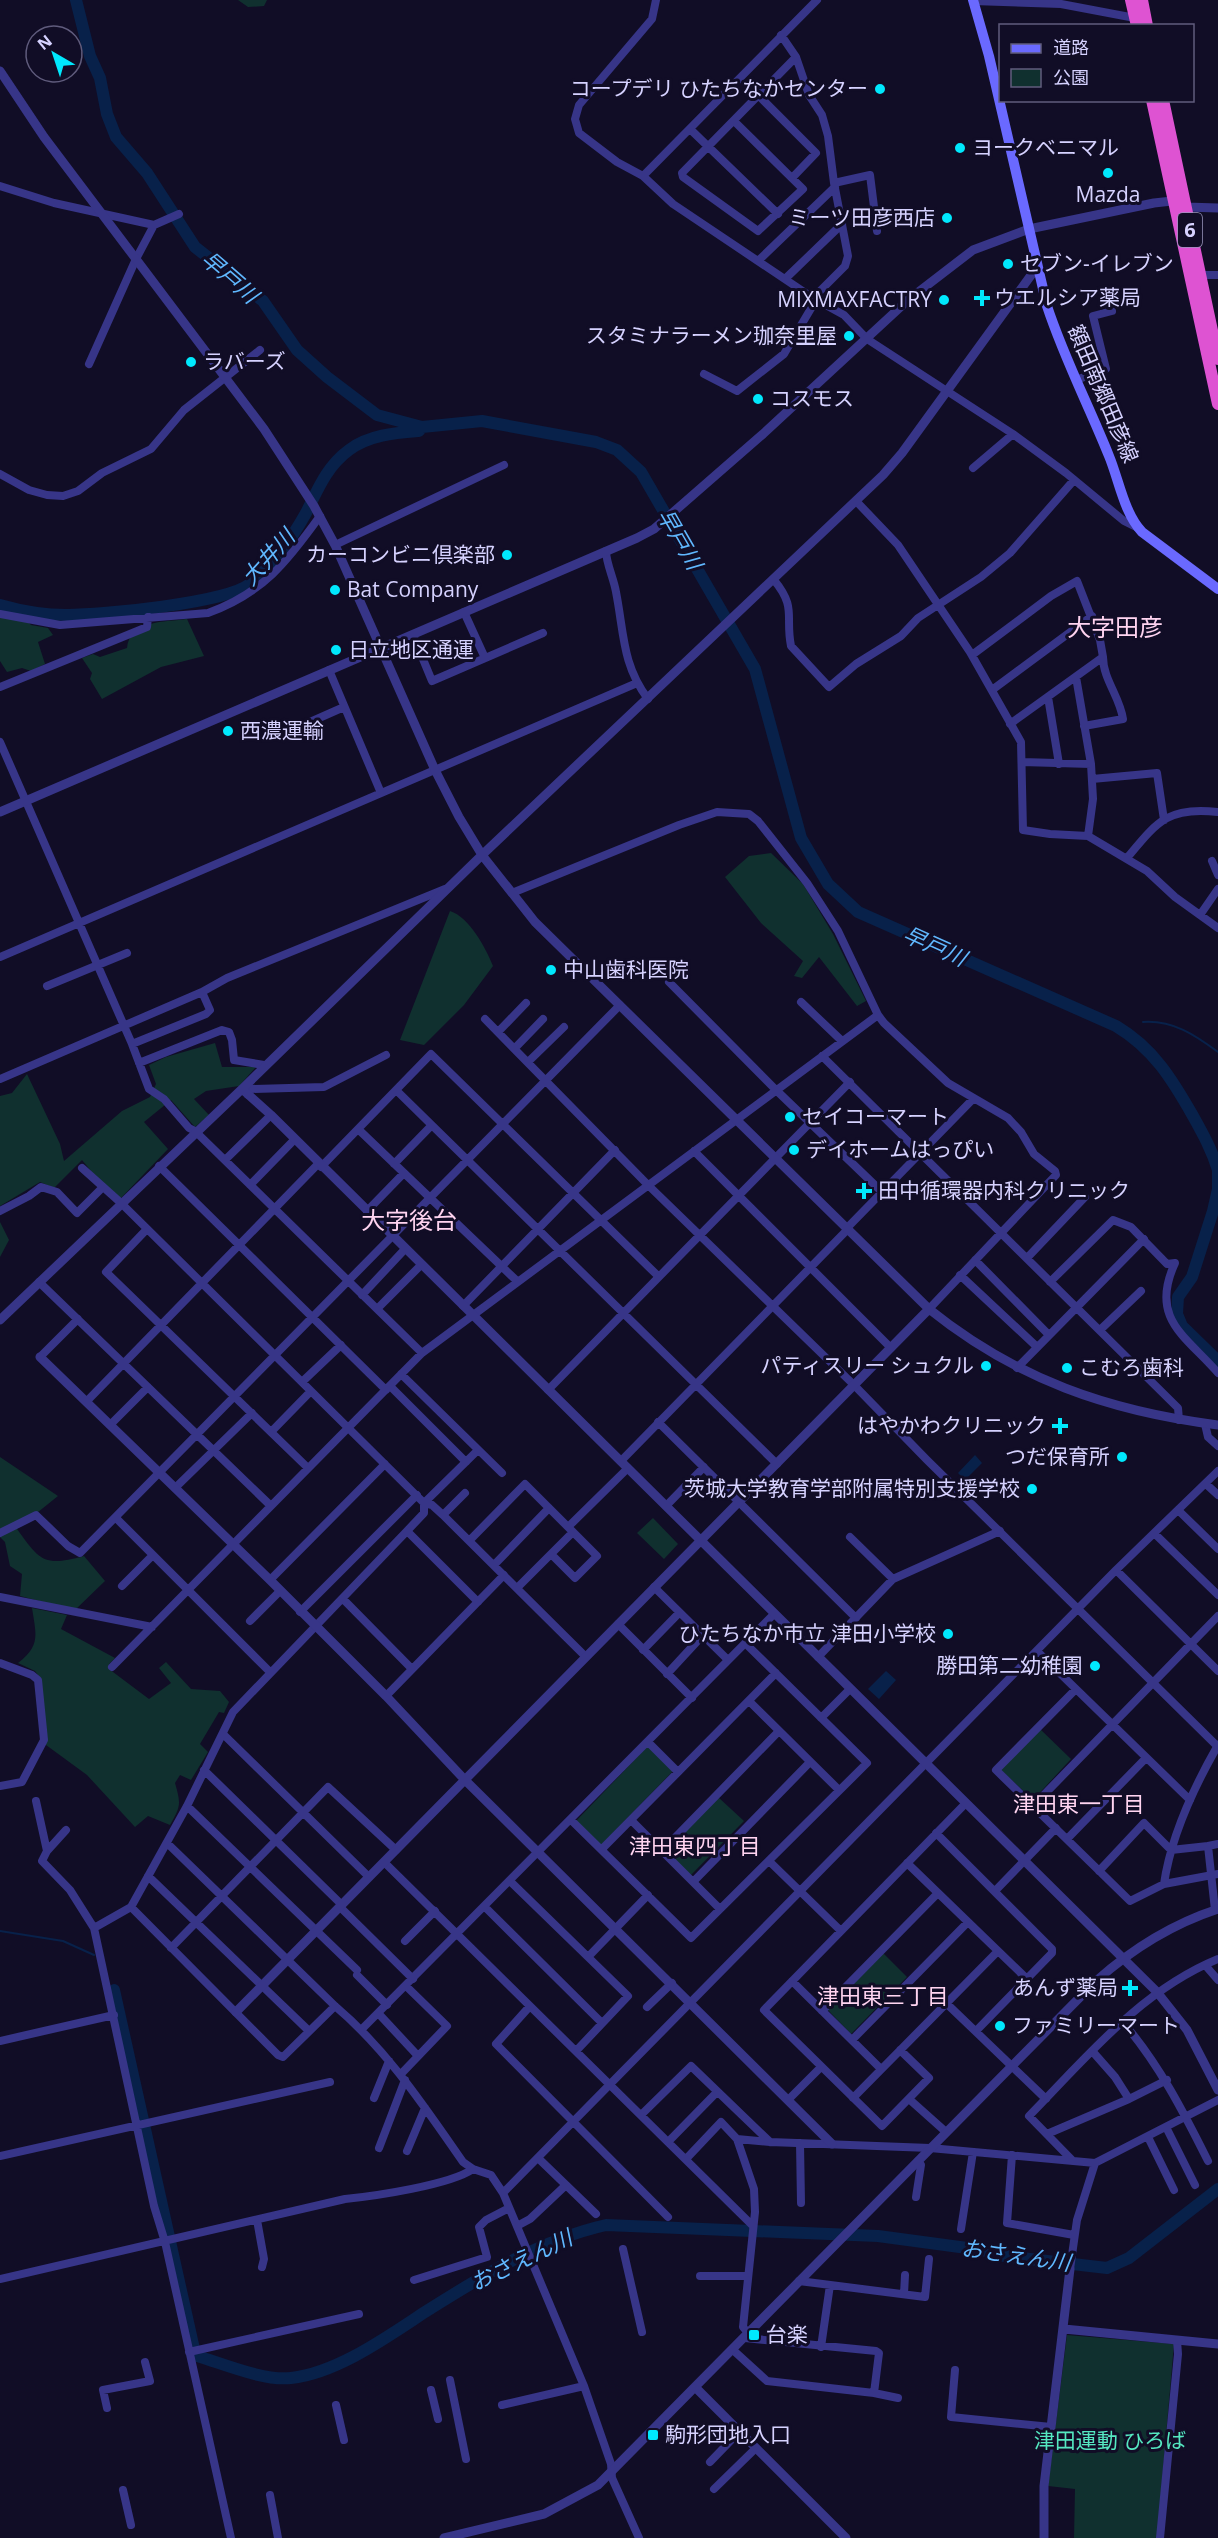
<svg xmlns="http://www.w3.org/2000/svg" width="1218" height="2538" viewBox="0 0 1218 2538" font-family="'Open Sans','Noto Sans JP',sans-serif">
	<rect width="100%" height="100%" fill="#110d26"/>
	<path fill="#10302f" d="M238,0h29l-3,6 -16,1z
		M0,616l27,5 4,4 17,3 5,7 -15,7 7,22 -14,7 -9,-3 -15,4 -7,-11z
		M187,619l17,37 -43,11 -59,32 -12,-20 2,-6 -10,-15 11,-4 7,3 27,-9c3,-28 38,-26 60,-29z
		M771,853l32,31 30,50 33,67 -9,5 -38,-49 -17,21 -8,-2 9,-15 -42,-38 -36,-46 24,-21z
		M450,911c19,6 36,37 43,55l-29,39 -40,40 -24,-5z
		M215,1043l7,24h34l-17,19 -33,5 -12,8 15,16 -14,12 -24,-27 -27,22 24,27 -48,50 -19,-16 -19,-23 -28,28 -14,-6 -40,24v-110l12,-3 15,-19 33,70 4,17 58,-50 28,-14 6,-13 -7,-19 17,-8z
		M0,1222l9,18 -9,17z
		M0,1457l58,39 -41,33c23,32 27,38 67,27l21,25 -30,29 -55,-14 2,-22 -12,-8 -5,-24 -5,-5z
		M653,1518l25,26 -14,15 -27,-26z
		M32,1608l35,7 -6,14 54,29 -6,6v5l40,30 22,-16 -12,-15 7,-6 25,27 29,2 9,11 -5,11 -5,-1 -19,32 8,8 -17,28 -11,-5 -5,8c6,21 6,23 -5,42l-22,-9 -13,11 -48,-52 -41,-30 -5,-66 -6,-8 -17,-8c23,-17 18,-29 14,-55z
		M1040,1729l31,30 -38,41 -33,-31z
		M648,1746l25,25 -73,75 -24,-25z
		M718,1797l26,24 -54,55 -25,-25z
		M883,1953l24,24 -56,57 -24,-25z
		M1067,2335l107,9 -17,194h-83l1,-49 -27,-3z"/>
	<path fill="#08214a" d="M975,1455l7,8 -17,17 -7,-7z
		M886,1671l10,9 -17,19 -11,-10z"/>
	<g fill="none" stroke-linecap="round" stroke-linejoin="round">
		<path stroke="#08214a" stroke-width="2" d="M1143,1022c30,-2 52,13 75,30
			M0,1931l63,10 31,14"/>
		<path stroke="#08214a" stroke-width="12" d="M76,0l14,56 10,22 7,36 9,23 31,36 48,74 68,54 34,49 30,27 50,38 45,12 60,-6 114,21 21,8 24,22 114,197 46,169 27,46 30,28 258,114c37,22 56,53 77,90 10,18 19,34 25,54
			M0,605c21,6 45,10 67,10 34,0 159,-12 183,-31 22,-18 42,-46 56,-71 12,-24 21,-47 43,-63 20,-15 46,-17 70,-19l2,-3
			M1218,1171v18l-5,22 -21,66 -14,20 -1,17 5,12 36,35
			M114,1990l80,359 3,7c27,8 66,25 94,22 46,-5 96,-41 134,-66 57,-36 115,-72 181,-87l272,11 104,14 22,6 103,12 22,-10 89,-69"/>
		<path stroke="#373588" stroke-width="8" d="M656,0l-4,19 -73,86 -4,14 4,14 38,29 26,14 30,28 140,94 31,17 23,24 146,95 53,39 58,48 12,6
			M973,1l88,3 74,14
			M781,35l15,22 13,38 13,20 6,21 6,47 14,73 -3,10 -32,32
			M759,96l57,57 -24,25
			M734,121l69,68 -45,42 -75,-54 -1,-4 114,-116
			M690,129l88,85
			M643,176l174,-176
			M834,183l36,-8 7,56
			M0,186l54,17 100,22 25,-11
			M758,261l77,-74
			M1199,275h19
			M785,279l57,-55
			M89,364l47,-105 18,-34
			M704,374l33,17 47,-37 32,-54
			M1076,380l30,-11 -13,-53 19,-5
			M973,468l40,-34
			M0,474l29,16 18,5 16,1 15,-5 24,-18 49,-24 33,-39 76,-60
			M856,501l42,44 72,107 51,90 2,88 27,4 38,2 59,35 28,26 43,31
			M335,545l169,-80
			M606,551c0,12 8,28 10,41 8,40 6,73 32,107
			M774,580c23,28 11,36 17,66l38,41 27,-23 45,-28 17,-18 63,-41 29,-24 64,-73
			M464,612l21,46
			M0,614l60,11 148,-12c55,-20 79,-51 112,-97
			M413,635l19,46 111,-48
			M972,655l79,-59 26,-15 23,59 3,17
			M329,670l52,123
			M1076,677l15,87
			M0,687l147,-60 1,-10
			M992,690l100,-74
			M1048,697l11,67
			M1010,724l93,-67c0,22 17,40 20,62l-39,7
			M301,726l43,-19
			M0,742l132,302 17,45 15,10 25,29 6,3 227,222
			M1022,762l69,2 2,35 -5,37
			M1092,779l65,-6 7,47
			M1127,858c30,-36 41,-52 91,-46
			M1212,861l6,14
			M512,893l167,-68 38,-13 32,2 9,7 49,62 31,48 40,84 6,8 64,60 60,35 13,14 13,22 21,17 1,4 -127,134
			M1200,915l18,-26
			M0,957l637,-274
			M669,982l107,108 106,102
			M47,986l80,-33
			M801,1002l41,39
			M485,1019l163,166 206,200 73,75 290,286
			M498,1032l28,-29
			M132,1044l74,-30 4,-4 -8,-18
			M515,1048l28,-29
			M822,1056l356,352 1,12
			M528,1062l36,-35
			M139,1063l83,-33 7,2 3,8 2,20 30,5
			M0,1079l202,-87 25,-14 218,-89
			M396,1090l381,374
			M248,1095l3,-6 73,-2 62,-32
			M358,1129l160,153
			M694,1151l197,197
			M225,1160l46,-45
			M394,1164l37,-38
			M159,1166l227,224
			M321,1167l110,-113 227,222
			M82,1168l39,35 303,300 8,2 11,10 143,142
			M250,1185l44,-45
			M0,1211l29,-15 12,-9 16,5 20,21 25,-25
			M367,1211l37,-38
			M847,1228l126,-129
			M147,1229l-41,43 202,196
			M1027,1258l58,-61
			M975,1260l73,74
			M960,1275l76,71
			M39,1282l232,224
			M1050,1282l63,-62 18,7 36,37 8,-1c-26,56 11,73 43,110
			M362,1295l43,-46
			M463,1306l152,-156
			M377,1309l44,-44
			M1100,1330l41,-39
			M40,1357l38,-38
			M1017,1368l127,-129
			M401,1374l101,99
			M302,1382l39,-37
			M390,1386l76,76
			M548,1390l302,-308
			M87,1401l231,-237
			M658,1422l198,196
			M1205,1424l3,13 10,9
			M110,1425l38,-38
			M271,1432l40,-41
			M621,1461l227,-232
			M1206,1484l12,11
			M175,1488l77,-75
			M666,1506l38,-39
			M1179,1511l39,38
			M443,1515l22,-22
			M116,1518l154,154
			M568,1527l60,-59
			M407,1531l71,71
			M0,1533l36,-18 32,31 12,7 540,-548
			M1155,1534l63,61
			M850,1537l43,42
			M469,1541l56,-57 72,72 -22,22 -24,-24
			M494,1565l55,-57
			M1116,1570l102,101
			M270,1580l115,-116
			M122,1586l31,-31
			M654,1587l74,73
			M517,1588l56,-56
			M0,1597l152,30
			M343,1599l69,70
			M300,1612l117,-117
			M250,1621l30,-30
			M618,1624l74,74
			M643,1650l36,-37
			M1037,1651l153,149
			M818,1657l75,-78 107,-48
			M0,1663l32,12 6,5 6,60 -22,42 -22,4
			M112,1667l310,-314 456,-338
			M667,1674l36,-39
			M1075,1690l-79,80 134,131 34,-17 54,-10
			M386,1696l118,-121
			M749,1701l90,89
			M821,1718l29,-29
			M223,1734l146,143
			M648,1742l30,30
			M204,1770l138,135
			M36,1801l11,50 -5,10 28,29 24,38
			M1034,1805l184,-189
			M187,1806l170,164
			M571,1820l120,118 176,-175 -122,-120
			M631,1820l89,89
			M936,1833l116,116v4l-76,78
			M1067,1839l79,-81
			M167,1843l168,163c52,44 89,100 128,156l10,7 18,6 12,18 81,193 27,78 1,14 27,60
			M602,1849l174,-176
			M47,1851l19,-21
			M662,1851l117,-120
			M769,1861l72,70
			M384,1862l369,364
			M907,1863l120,116
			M1099,1871l45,-48 27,27 37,-4
			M148,1876l161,155
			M510,1881l78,76
			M693,1882l117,-120
			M1164,1884c7,-49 30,-97 54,-139
			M995,1891l61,-63
			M131,1907l147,148 5,2 52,-51
			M340,1907l73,72
			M485,1907l117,116
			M1215,1910l-7,-64 10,-2
			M405,1941l30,-30
			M171,1948l157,-161 68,63
			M1205,1965l13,15
			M357,1975l30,30
			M792,1981l89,88
			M946,2003l100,96
			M530,2006l-34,38 172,173
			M647,2007l25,-24
			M822,2011l116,-118
			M378,2013l40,43
			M1122,2021c37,43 61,90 86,140
			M362,2029l412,-415
			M852,2040l116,-118
			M0,2041l114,-26
			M900,2050l29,28 -47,48 -118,-116 201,-206
			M576,2051l52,-55 -40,-39 60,-62
			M1093,2052l22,25 14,22
			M401,2074l46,-48 -41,-40
			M374,2098l15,-37
			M853,2098l145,-147
			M909,2099l37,33
			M788,2100l33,-33
			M641,2115l50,-49 79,76
			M1166,2127l29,58
			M1047,2134l82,-35 38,-19
			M1148,2137l26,53
			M737,2139l33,3 160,6 165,15 123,-63
			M668,2142l49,-50
			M800,2143l1,60
			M379,2148l26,-68
			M407,2151l18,-43
			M1012,2155l-5,68 67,12
			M0,2156l330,-74
			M538,2158l58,56
			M686,2159l35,-37 16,17 17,50 1,23 -12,115 5,6
			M1072,2160l-43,-44c57,-58 111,-125 189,-157
			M503,2193l613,-623 102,-99
			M916,2197l5,-32 -3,-4
			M257,2220l7,39 -2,8
			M517,2226l13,-7 36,-34
			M961,2229l12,-77
			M623,2249l19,83
			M1070,2269l7,-49 18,-57
			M700,2276h48
			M0,2279l345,-80c30,-3 105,-14 128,-30
			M414,2280l73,-23 -8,-30 7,-7 23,-12
			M799,2281l126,16 4,-38
			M904,2294l1,-19
			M745,2338l131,13 3,2 -5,40
			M821,2347l9,-62
			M733,2350l34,31 107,12 24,5
			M189,2352l170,-38
			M955,2370l-4,47 100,10
			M450,2380l16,79
			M431,2390l7,29
			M336,2405l8,35
			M502,2405l82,-19
			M107,2408l-4,-18 47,-9 -5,-19
			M710,2462l29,-30
			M714,2489l42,-41
			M123,2490l8,35
			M270,2495l8,43
			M231,2538l-66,-296 -11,-36 -60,-278 37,-21 56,-101 46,-94 174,-181 17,-18v-10l54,-53
			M1160,2538l18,-184 -1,-14"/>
		<path stroke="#373588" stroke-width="9" d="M0,71l44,66 220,292 50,77 21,39 100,225 24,47 23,38 53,67 394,387c87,70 179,102 289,116
			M0,812l637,-274 17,-9 109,-95 145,-134 65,-50 56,-21 125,-26 18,-2 14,6 32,1
			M242,1089l29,26 886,877 30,38 31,60
			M0,1320l242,-231 240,-234 401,-380 19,-22 135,-186
			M40,1357l230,223 116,116 79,84 367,364
			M236,2012l693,-703
			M1064,2329l154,15
			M696,2388l150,150
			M444,2538l100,-24 54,-29 498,-504c36,-32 76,-57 122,-72
			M1044,2538v-52l26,-217"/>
		<path stroke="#6a69ff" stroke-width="10" d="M973,0l16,56 58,250c17,52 42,100 62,150 10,24 15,57 33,76l76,57"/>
		<path stroke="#de53d2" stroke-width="12" d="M1131,0l6,26
			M1142,0l5,26
			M1152,100l66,304
			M1163,100l55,259"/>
	</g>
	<g fill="#00e8fd" stroke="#110d26" stroke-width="2">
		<circle cx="880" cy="89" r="6"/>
		<circle cx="960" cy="148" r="6"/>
		<circle cx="1108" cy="173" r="6"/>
		<circle cx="947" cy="218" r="6"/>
		<circle cx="1008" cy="264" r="6"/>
		<path d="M979 289h6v6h6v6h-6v6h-6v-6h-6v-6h6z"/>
		<circle cx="944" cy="300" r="6"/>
		<circle cx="849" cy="336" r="6"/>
		<circle cx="191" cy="362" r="6"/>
		<circle cx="758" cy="399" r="6"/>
		<circle cx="507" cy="555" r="6"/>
		<circle cx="335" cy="590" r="6"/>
		<circle cx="336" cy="650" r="6"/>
		<circle cx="228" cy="731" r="6"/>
		<circle cx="551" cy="970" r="6"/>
		<circle cx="790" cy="1117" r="6"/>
		<circle cx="794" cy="1150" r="6"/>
		<path d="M861 1182h6v6h6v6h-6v6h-6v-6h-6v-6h6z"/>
		<circle cx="986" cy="1366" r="6"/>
		<circle cx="1067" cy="1368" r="6"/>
		<path d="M1057 1417h6v6h6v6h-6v6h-6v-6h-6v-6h6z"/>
		<circle cx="1122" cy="1457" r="6"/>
		<circle cx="1032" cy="1489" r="6"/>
		<circle cx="948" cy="1634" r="6"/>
		<circle cx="1095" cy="1666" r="6"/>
		<path d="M1127 1979h6v6h6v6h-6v6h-6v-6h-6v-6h6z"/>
		<circle cx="1000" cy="2026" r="6"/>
		<rect x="748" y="2329" width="12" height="12" rx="3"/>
		<rect x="647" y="2429" width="12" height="12" rx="3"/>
	</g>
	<g text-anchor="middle" stroke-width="6" stroke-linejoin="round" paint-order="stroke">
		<rect fill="#110d26" stroke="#9b97be" stroke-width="1.5" x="1178" y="213" width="24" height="34" rx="4.5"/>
		<g font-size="20" font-weight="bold" fill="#d6d2ff">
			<text x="1190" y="237">6</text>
		</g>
		<g font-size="21" fill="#d6d2ff" stroke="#110d26" text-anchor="start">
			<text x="868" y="96" text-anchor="end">コープデリ ひたちなかセンター</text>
			<text x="972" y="155">ヨークベニマル</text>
			<text x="1108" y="202" text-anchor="middle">Mazda</text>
			<text x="935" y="225" text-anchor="end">ミーツ田彦西店</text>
			<text x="1020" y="271">セブン-イレブン</text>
			<text x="994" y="305">ウエルシア薬局</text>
			<text x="932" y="307" text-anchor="end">MIXMAXFACTRY</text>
			<text x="837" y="343" text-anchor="end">スタミナラーメン珈奈里屋</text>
			<text x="203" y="369">ラバーズ</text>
			<text x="770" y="406">コスモス</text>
			<text x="495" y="562" text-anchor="end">カーコンビニ倶楽部</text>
			<text x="347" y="597">Bat Company</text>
			<text x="348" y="657">日立地区通運</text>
			<text x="240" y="738">西濃運輸</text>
			<text x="563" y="977">中山歯科医院</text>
			<text x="802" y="1124">セイコーマート</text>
			<text x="806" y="1157">デイホームはっぴい</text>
			<text x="878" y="1198">田中循環器内科クリニック</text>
			<text x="974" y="1373" text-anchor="end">パティスリー シュクル</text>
			<text x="1079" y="1375">こむろ歯科</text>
			<text x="1046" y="1433" text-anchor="end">はやかわクリニック</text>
			<text x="1110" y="1464" text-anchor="end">つだ保育所</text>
			<text x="1020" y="1496" text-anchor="end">茨城大学教育学部附属特別支援学校</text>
			<text x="936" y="1641" text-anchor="end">ひたちなか市立 津田小学校</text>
			<text x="1083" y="1673" text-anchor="end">勝田第二幼稚園</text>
			<text x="1118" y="1995" text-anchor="end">あんず薬局</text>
			<text x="1012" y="2033">ファミリーマート</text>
			<text x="766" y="2342">台楽</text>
			<text x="665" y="2442">駒形団地入口</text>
		</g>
		<g font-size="21" fill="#d6d2ff" stroke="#110d26">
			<text transform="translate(1103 394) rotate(67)" y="7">額田南郷田彦線</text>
		</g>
		<g font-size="21" fill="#55e8c1" stroke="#110d26">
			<text x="1110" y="2448">津田運動 ひろば</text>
		</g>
		<g font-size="22" font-style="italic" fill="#60b8ff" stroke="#110d26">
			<text transform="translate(230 277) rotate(41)" y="8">早戸川</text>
			<text transform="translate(680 539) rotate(60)" y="8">早戸川</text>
			<text transform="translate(268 557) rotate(-48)" y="8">大井川</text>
			<text transform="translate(935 946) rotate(24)" y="8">早戸川</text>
			<text transform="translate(1016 2255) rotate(8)" y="8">おさえん川</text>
			<text transform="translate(521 2260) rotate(-26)" y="8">おさえん川</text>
		</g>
		<g font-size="22" fill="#ffd4f0" stroke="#110d26">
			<text x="1079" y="1812">津田東一丁目</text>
			<text x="695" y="1854">津田東四丁目</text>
			<text x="883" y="2004">津田東三丁目</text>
		</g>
		<g font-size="24" fill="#ffd4f0" stroke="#110d26">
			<text x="1115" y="636">大字田彦</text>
			<text x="409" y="1229">大字後台</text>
		</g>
	</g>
	<rect x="999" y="24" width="195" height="78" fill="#110d26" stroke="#605c7d" stroke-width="1.5"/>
	<rect x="1011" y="44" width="30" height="9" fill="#6a69ff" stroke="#605c7d" stroke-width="1.5"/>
	<text x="1053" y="54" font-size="18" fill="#d6d2ff">道路</text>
	<rect x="1011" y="69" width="30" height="18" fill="#10302f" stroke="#605c7d" stroke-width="1.5"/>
	<text x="1053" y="84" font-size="18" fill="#d6d2ff">公園</text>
	<g transform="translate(54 54) rotate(321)"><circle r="28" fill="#110d26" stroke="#605c7d" stroke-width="1.5"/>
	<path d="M0-4.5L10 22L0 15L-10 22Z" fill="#00e8fd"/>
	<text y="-9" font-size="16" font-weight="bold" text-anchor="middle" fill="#d6d2ff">N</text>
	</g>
</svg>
